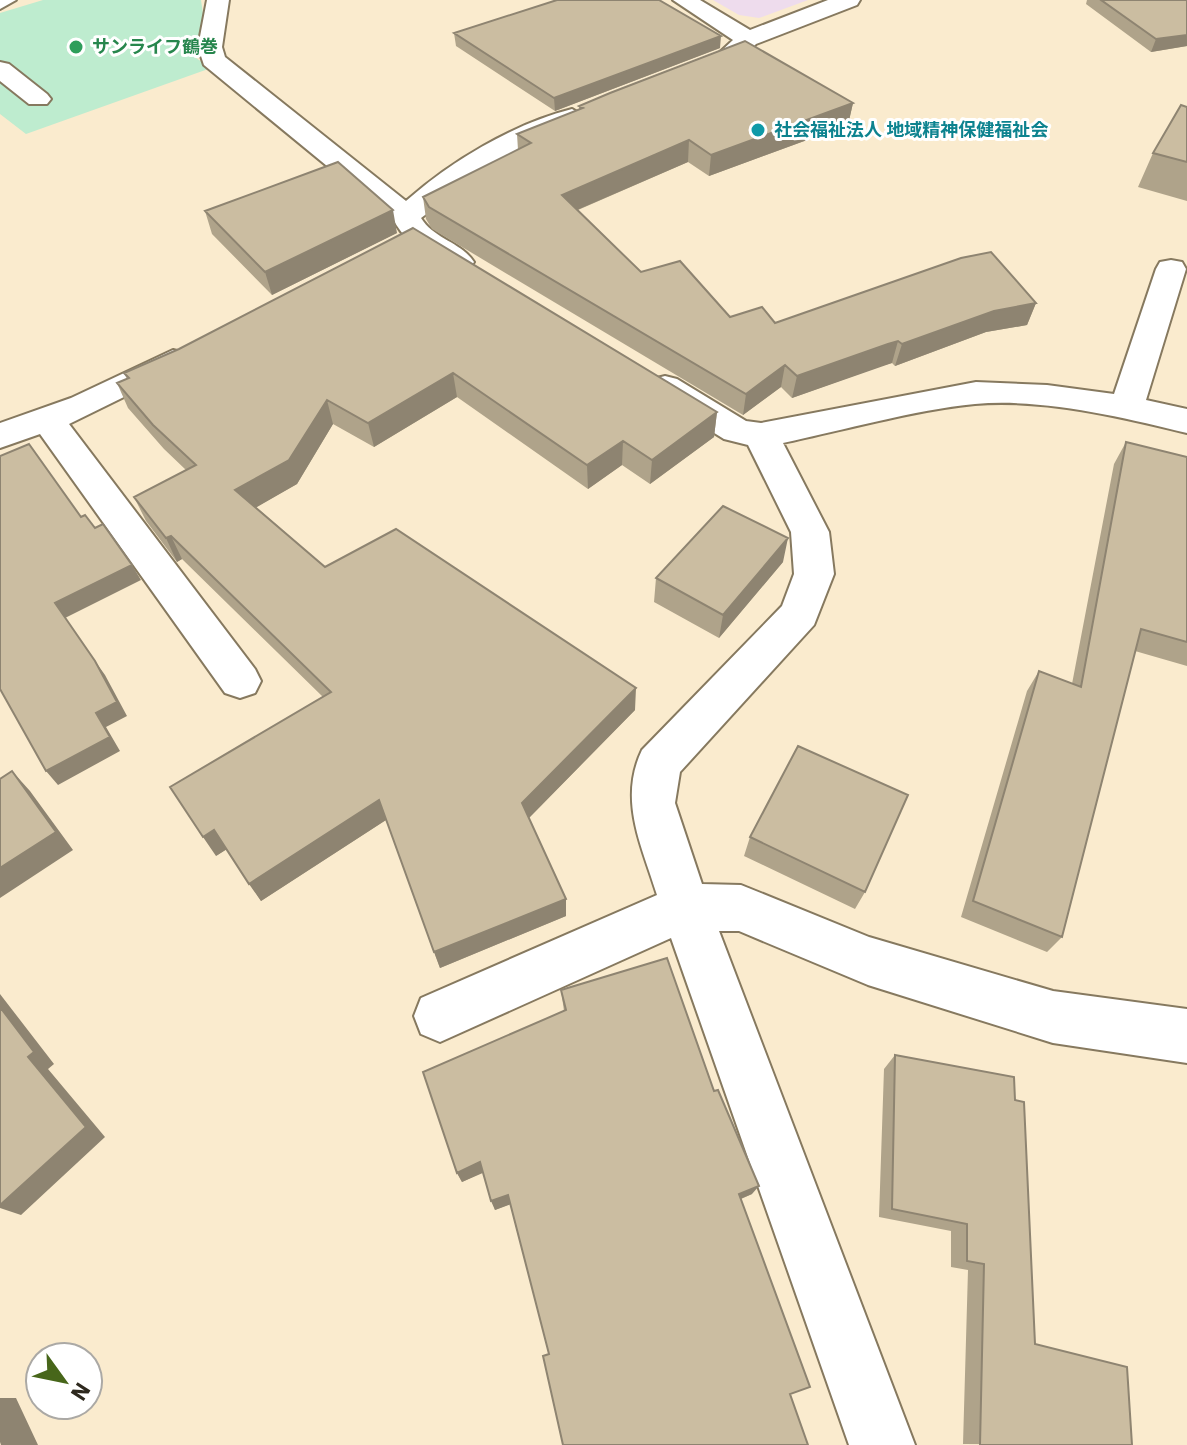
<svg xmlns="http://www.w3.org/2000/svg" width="1187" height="1445" viewBox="0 0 1187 1445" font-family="'IBM Plex Sans','Noto Sans JP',sans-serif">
	<rect width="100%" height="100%" fill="#faebce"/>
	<path fill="#eedced" d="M713,0h95l-49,18 -20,-3z"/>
	<path fill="#beeccf" d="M43,0h158l2,14 -7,44 15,10 -185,66 -26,-20v-101z"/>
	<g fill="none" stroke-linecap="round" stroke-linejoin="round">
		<g stroke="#86795f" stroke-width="4">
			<path id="minor" d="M0,0h16l-16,9z
				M207,0h22l-7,47 3,10 181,144c45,-40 107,-77 166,-92l13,8 -4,6 -87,41 -73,54c13,21 40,24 53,44l-4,6c-30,8 -62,-23 -76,-47l-190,-156 -6,-18z
				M673,0h27l50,30 78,-30h32l-3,5 -101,39 -20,20 -39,13 -9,-2 -3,-5 3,-5 30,-11 15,-14z
				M0,62l9,2 38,30 4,5 -4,5h-18l-29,-23z
				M1171,260l11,2 4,7 -40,131 41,9v24c-65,-16 -145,-35 -212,-29 -61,6 -131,26 -192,39l46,89 5,42 -20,51 -134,147 -5,31 27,81 39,1 128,52 184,54 134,18v54l-134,-20 -185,-58 -129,-54h-20l196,514h-66l-178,-507 -231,104 -19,-8 -7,-18 7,-18 236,-103c-15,-49 -39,-95 -15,-145l140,-144 12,-32 -3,-42 -43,-87 -24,-6 -71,-44 -5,-8 5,-8 12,-3 12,3 69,42 15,2 215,-41 71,3 67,9 42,-125 4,-7z
				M173,350l12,3 5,7 -5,7 -116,57 186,245 6,12 -6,12 -15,5 -15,-5 -185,-259 -40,14v-25l71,-25z"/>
		</g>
		<use href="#minor" fill="#fff" fill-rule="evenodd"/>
	</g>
	<path fill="#afa38a" d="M1087,0h100v46l-36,6 -65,-48z
		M454,33l266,15 -165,63 -99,-65z
		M853,103l-5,22 -139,51 -21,-14 -110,48 63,62 89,45 45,6 261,-20 -9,22 -41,7 -91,34 -3,-3 -11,3 -89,32 -11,-11 -38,28 -311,-186 -6,-10 -3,-22 95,-47 -1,-16 62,-24v-4z
		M1187,107v94l-49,-14 15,-34z
		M205,211l192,22 -125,62 -60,-61z
		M413,228l304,184 -3,25 -64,47 -28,-19 -34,24 -131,-92 -83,50 -41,-23 -36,60 -41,23 69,60 310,143 -106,108 37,81v17l-126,52 -54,-148 -125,81 -34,-52 -11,7 107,-159 -141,-138 -5,3 -31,-41 -12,-24 52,-27 -22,-21 -36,-41 -11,-25 10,-4 -3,-6 55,-24z
		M1126,442l61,15v209l-52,-15 -73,286 -15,15 -86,-35 66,-226 12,-20 33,13 42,-220z
		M783,562l-64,76 -65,-36 2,-24z
		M750,837l115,55 -10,17 -111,-53z
		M561,990l191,204 -11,5 -192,155 -39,-150 -15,6 -12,-38 -21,10 -5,-9 107,-162z
		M895,1055l120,45 20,244 97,101 -169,-1 5,-174 -17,-3v-36l-72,-14 5,-148z"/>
	<path fill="#8e8471" d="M1187,35v11l-36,6 5,-13z
		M721,36l-1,12 -165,63 -1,-13z
		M853,103l-5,22 -139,51 2,-21z
		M689,140l-1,22 -125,54 -1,-21z
		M393,210l4,23 -125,62 -7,-23z
		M1036,303l-9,22 -41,7 -91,34 7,-22 92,-33z
		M898,341l-6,22 -100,35 5,-22z
		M785,365l-4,22 -38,28 3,-21z
		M453,373l4,24 -83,50 -6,-24z
		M327,400l6,24 -36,60 -52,30 -10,-24z
		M717,412l-3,25 -64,47 2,-24z
		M623,441l-1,24 -34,24 -1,-24z
		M171,536l11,23 -5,3 -11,-24z
		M788,538l-5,24 -64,76 4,-23z
		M132,565l9,15 -76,38 -10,-15z
		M95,661l10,14 22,41 -21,11 14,24 -62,34 -12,-14 50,-58z
		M636,688l-1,22 -110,112 -3,-19z
		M12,771l18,20 43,59 -73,48v-30z
		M379,800l7,20 -125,81 -12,-17z
		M214,830l13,19 -11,7 -13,-19z
		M566,899v17l-126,52 -6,-16z
		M0,994l54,70 -6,5 57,68 -84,78 -21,-7v-3l28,-148 -28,-50z
		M480,1162l5,10 -23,10 -5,-9z
		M759,1186l-7,8 -19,8 6,-8z
		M508,1195l3,9 -16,6 -4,-9z
		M0,1398h16l22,47h-37l-1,-3z"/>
	<path fill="#cbbda1" stroke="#8e8471" stroke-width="2" d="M557,0h102l62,36 -167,62 -100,-65z
		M1101,0h86v35l-31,4z
		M745,41l108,62 -142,52 -22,-15 -127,55 79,77 39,-11 50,56 32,-10 13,16 186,-65 30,-6 45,51 -42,8 -92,33 -4,-3 -10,3 -91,32 -12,-11 -39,29 -317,-187 -6,-10 108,-54 -14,-9 66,-26 -4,-2 31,-13z
		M1181,105l6,2v55l-34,-9z
		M338,162l55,48 -128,62 -60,-61z
		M413,228l304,184 -65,48 -29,-19 -36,24 -134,-92 -85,50 -41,-23 -38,60 -54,30 90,77 71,-38 240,159 -114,115 44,96 -132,53 -55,-152 -130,84 -35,-54 -11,7 -33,-50 161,-95 -160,-156 -5,2 -32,-41 62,-32 -43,-40 -36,-42 12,-5 -5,-5 55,-24z
		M1126,442l61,15v185l-46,-13 -79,308 -89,-36 66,-230 42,16z
		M29,444l52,73 4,-2 10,13 8,-4 29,41 -77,38 40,58 22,41 -21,11 14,24 -64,34 -46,-82v-233z
		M723,506l65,32 -65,77 -67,-37z
		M798,746l110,49 -43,97 -115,-55z
		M12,771l44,61 -56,36v-89z
		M667,958l47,133 4,-1 41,96 -20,8 71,193 -20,7 18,51h-245l-20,-89 6,-2 -41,-159 -17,6 -11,-39 -23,11 -34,-101 143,-62 -5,-20z
		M0,1007l34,45 -6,5 58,70 -86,78z
		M895,1055l119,22 1,23 9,2 11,242 92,23 5,78h-152l4,-181 -17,-3v-37l-75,-15z"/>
	<circle fill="#2e9e5b" stroke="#fff" stroke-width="3" cx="76" cy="47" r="8"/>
	<circle fill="#0f9aa8" stroke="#fff" stroke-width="3" cx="758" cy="130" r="8"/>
	<g text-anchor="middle" stroke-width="6" stroke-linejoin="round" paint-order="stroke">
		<g font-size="18" font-weight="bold" fill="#27864d" stroke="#fff" text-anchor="start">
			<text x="92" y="53">サンライフ鶴巻</text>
		</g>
		<g font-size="18" font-weight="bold" fill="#0d838f" stroke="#fff" text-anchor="start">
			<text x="774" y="136">社会福祉法人 地域精神保健福祉会</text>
		</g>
	</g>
	<g transform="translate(64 1381) rotate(123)"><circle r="38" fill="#ffffff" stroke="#aba9a5" stroke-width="2"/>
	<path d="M0-6L14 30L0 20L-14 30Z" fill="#47661a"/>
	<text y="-12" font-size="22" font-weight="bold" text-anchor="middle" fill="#2e291e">N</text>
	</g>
</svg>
